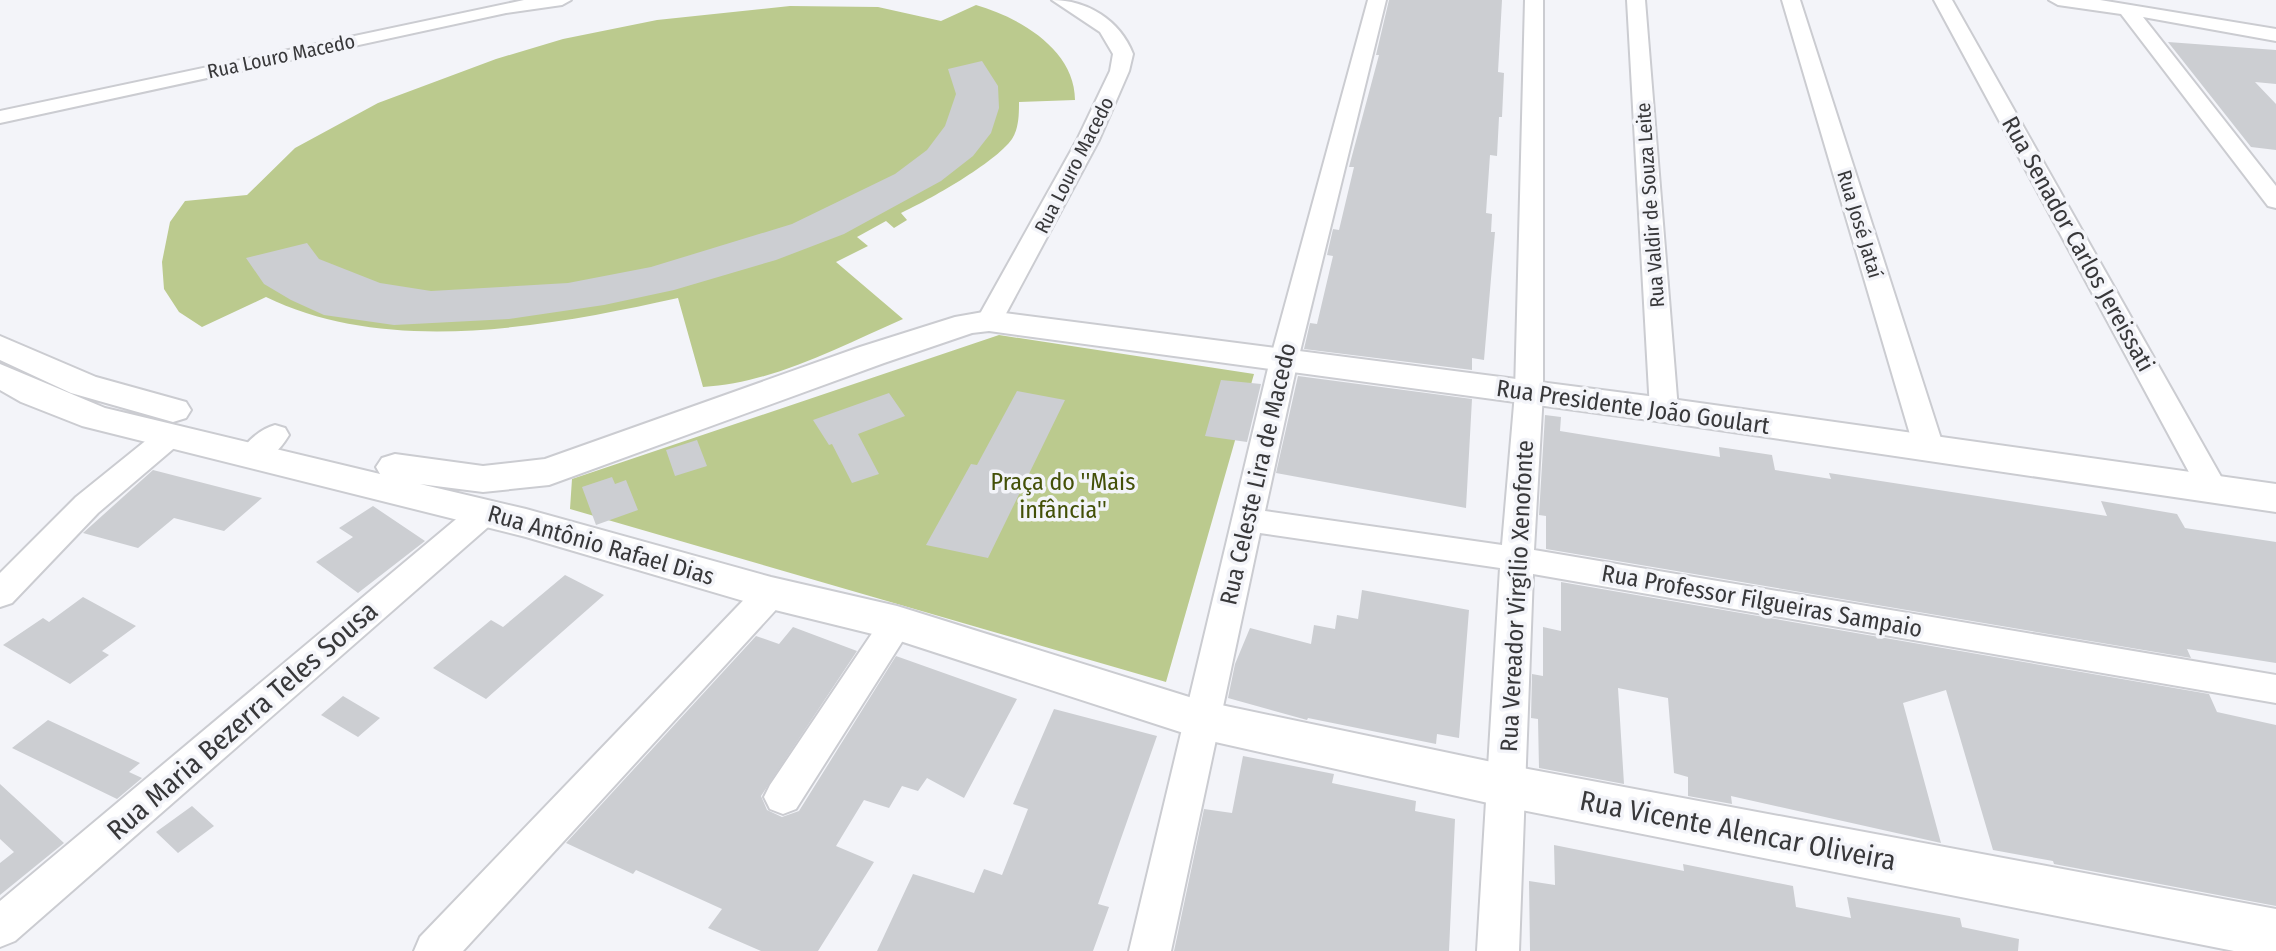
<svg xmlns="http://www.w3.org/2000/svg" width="2276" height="951" viewBox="0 0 2276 951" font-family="'Fira Sans Condensed',sans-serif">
	<rect width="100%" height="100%" fill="#f3f4f9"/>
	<path fill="#bbca8e" d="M976,5c42,12 99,44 99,95l-56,2c0,12 0,26 -7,37 -17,24 -83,61 -111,74l6,7 -13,8 -8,-7 -29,16 11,9 -32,16 67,57c-64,28 -130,64 -200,68l-25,-89c-127,28 -289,59 -412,-1l-64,30 -23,-15 -15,-23 -2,-27 8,-40 15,-21 62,-6 48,-47 83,-45 118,-44 67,-20 94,-19 133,-14 88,1 63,14z
		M999,335l255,39 -88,308 -596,-173 2,-30z"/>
	<path fill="#ccced2" d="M1389,0h113l-4,72 6,1 -2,44h-3l-2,39 -7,-1 -4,58 6,1 -1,18h4l-3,35 -8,93 -12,-2v12l-168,-21 6,-26 7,1 16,-68 -6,-1 6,-26 6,1 15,-63h-5l30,-112h-3z
		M2168,42l108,8v34l-21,-2 21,22v46l-25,-3z
		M982,61l16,25 1,22 -8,25 -18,23 -32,25 -97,53 -68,26 -102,30 -70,15 -95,14 -115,6 -70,-10 -33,-15 -27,-16 -18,-26 61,-15 12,16 61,24 51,8 137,-8 83,-16 141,-43 103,-50 32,-24 18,-24 11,-32 -8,-25z
		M1298,376l174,23 -6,109 -190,-35z
		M1221,380l40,4 -14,58 -42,-6z
		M1017,391l48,9 -77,158 -62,-13 45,-81 6,1z
		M889,393l16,23 -47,18 21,40 -27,9 -20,-39 -3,1 -16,-25z
		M1545,415l16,2 -1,14 160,26 -1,-10 53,8 3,15 56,9 -2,-6 278,43 -6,-15 76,13 8,14 91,14v121l-89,-14 4,9 -645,-109v-33l-7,-1z
		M697,440l10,26 -32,10 -9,-26z
		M153,470l109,28 -38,33 -50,-13 -36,30 -55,-15z
		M612,477l3,7 11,-4 12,30 -42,15 -14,-38z
		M373,506l52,35 -67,52 -42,-31 37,-25 -14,-9z
		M565,575l39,20 -118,104 -53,-31 58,-48 12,7z
		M1561,582l648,112 8,18 59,13v181l-222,-42 -1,-3 -60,-11 -47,-160 -43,13 38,140 -210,-47 1,8 -44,-8v-19l-14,-4 -6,-75 -50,-10 6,96 -85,-16 -1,-49 -7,-1 1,-44 11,2v-49l18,4z
		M1362,590l107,20 -10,128 -22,-4 -1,10 -128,-26 -1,2 -79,-22 7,-34 15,-36 61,16 3,-19 21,4 2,-14 21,4z
		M83,597l53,29 -34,25 7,4 -39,29 -67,-39 40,-27 6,4z
		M793,627l64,24 -96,145 6,14 15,7 17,-6 97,-155 121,43 -53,99 -37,-20 -9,13 -16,-5 -13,22 -25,-8 -28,46 38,16 -56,89h-57l-53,-23 14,-19 -86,-39 -3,4 -67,-31 190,-207 23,8z
		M343,696l37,22 -22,19 -37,-22z
		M1054,709l103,27 -59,168 11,3 -16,44h-216l36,-77 61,19 10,-24 18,6 26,-66 -15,-5z
		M48,720l92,43 -11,9 13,6 -25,21 -105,-51z
		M1243,756l91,18 -2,9 84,18 -1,10 40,8 -6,132h-275l30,-142 28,4z
		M0,784l64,59 -64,52v-32l14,-11 -14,-13z
		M192,806l22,20 -36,27 -22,-21z
		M1554,845l130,26 -1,-7 110,22 3,21 55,11 -4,-21 113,21 2,9 57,12 -1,12h-488l-1,-70 26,4z"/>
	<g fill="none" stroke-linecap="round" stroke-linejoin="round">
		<g stroke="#cbccd1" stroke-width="4">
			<path id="minor" d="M524,0h47l-9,5 -56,8 -506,110v-12z
				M1052,0c35,0 68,20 81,54l-4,17 -30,69 -97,181 -4,6h-18l-4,-6 101,-181 33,-69 3,-17 -13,-22z
				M1368,0h18l-88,360 -33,151 237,34 13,-152 10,-393h18v393l-9,157 742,125v28l-743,-129 -14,377h-42l23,-383 -240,-35 -89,418h-42l141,-591z
				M1627,0h18l33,410 -4,7 -10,2 -10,-2 -4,-7z
				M1782,0h18l144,448 -5,7 -10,3 -10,-3 -5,-7z
				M1934,0h18l276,489 -4,8 -11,3 -11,-3 -4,-8z
				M2049,0h51l176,29v12l-133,-24 133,169v22l-8,-2 -147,-192 -63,-9z
				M275,425l10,3 4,7c-10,17 -26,33 -46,27l-5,-7c8,-13 22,-26 37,-30z
				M169,427l10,3 5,7 -5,7 -81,69 -86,90 -12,4v-34l76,-76 83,-67z
				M484,502l11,3 4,8 -4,8 -480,420 -15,6v-46l473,-396z
				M771,580l12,4 4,9 -4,9 -320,349h-49l6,-14 339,-353z
				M897,610l12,4 5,9 -118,186 -13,5 -13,-5 -6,-12 6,-12 115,-171z"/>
		</g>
		<g stroke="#cbccd1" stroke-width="4">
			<path id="tertiary" d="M989,311l675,87 612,86v28l-612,-90 -675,-91 -17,2 -88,30 -335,122 -66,7 -63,-8 106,25 245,68 126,29 305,95 304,64 770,144v42h-42l-728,-144 -304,-68 -305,-99 -126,-31 -245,-72 -444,-111 -61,-24 -21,-12v-26l105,44 275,66 -4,-7 6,-9 13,-4 88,12 62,-7 315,-112 95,-30z
				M0,336l96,41 90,25 5,8 -5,8 -13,4 -102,-29 -71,-33z"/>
		</g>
		<use href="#minor" fill="#fff" fill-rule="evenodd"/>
		<use href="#tertiary" fill="#fff" fill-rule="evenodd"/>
	</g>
	<g text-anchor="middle" stroke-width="7" stroke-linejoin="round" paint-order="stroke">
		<g font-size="20" fill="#38383a" stroke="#f3f4f9">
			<text transform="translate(281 56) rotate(-12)" y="7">Rua Louro Macedo</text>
			<text transform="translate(1074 165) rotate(-63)" y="7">Rua Louro Macedo</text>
			<text transform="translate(1650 205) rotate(-94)" y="7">Rua Valdir de Souza Leite</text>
			<text transform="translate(1860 224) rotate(73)" y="7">Rua José Jataí</text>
		</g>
		<g font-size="24" fill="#38383a" stroke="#f3f4f9">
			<text transform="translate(2078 244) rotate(61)" y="8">Rua Senador Carlos Jereissati</text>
			<text transform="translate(1633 407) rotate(8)" y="8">Rua Presidente João Goulart</text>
			<text transform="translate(1258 474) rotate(-77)" y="8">Rua Celeste Lira de Macedo</text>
			<text transform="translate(601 545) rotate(16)" y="8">Rua Antônio Rafael Dias</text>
			<text transform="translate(1517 596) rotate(-87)" y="8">Rua Vereador Virgílio Xenofonte</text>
			<text transform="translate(1762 601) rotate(10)" y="8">Rua Professor Filgueiras Sampaio</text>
		</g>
		<g font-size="24" fill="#435007" stroke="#f3f4f9">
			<text x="1063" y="490">Praça do ''Mais<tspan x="1063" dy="28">infância''</tspan></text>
		</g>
		<g font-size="28" fill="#38383a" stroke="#f3f4f9">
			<text transform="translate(242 720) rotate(-41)" y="10">Rua Maria Bezerra Teles Sousa</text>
			<text transform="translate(1738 830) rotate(11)" y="10">Rua Vicente Alencar Oliveira</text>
		</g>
	</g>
</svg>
